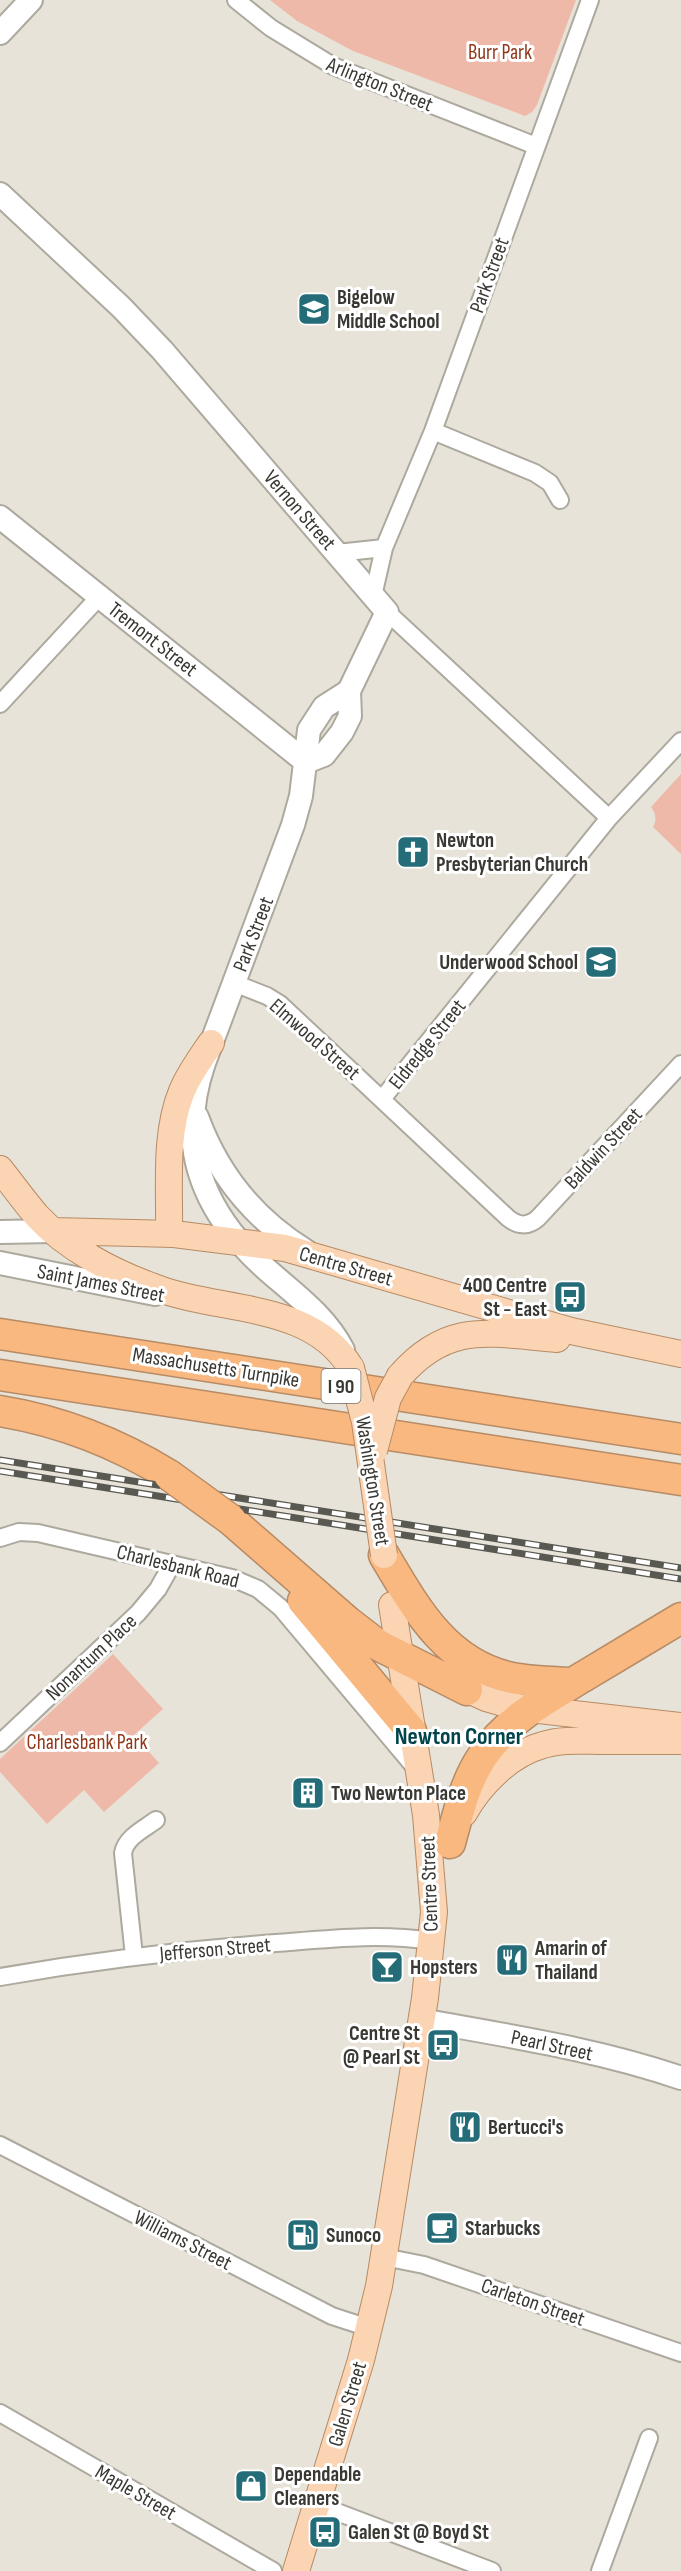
<svg xmlns="http://www.w3.org/2000/svg" width="681" height="2571" viewBox="0 0 681 2571" font-family="'Sofia Sans Condensed',sans-serif">
	<rect width="100%" height="100%" fill="#e8e3d8"/>
	<path fill="#efb9a9" d="M270,0h306l-39,105 -5,7 -7,4 -172,-65 -56,-30z
		M681,774v80l-28,-27c4,-7 3,-13 -2,-20z
		M113,1654l50,55 -29,26 25,28 -55,49 -20,-22 -37,34 -47,-52v-13z"/>
	<g fill="none" stroke-linecap="round" stroke-linejoin="round">
		<g stroke="#ada99f" stroke-width="20">
			<path id="street" d="M236,0l35,28 62,38 203,80
				M433,431l102,42 15,10 10,17
				M337,553l47,-5
				M373,596l11,-48 49,-117 157,-431
				M387,612l222,206
				M0,704l99,-107
				M234,983l33,13 13,8 228,214c10,8 20,9 30,0l143,-154
				M382,1099l227,-281 72,-77
				M0,1538l19,-6 19,1 194,45 26,11 23,19 137,163
				M0,1743l138,-130 20,-24 14,-25
				M134,1956l-11,-103c3,-16 21,-24 33,-33
				M0,1977c92,-16 184,-27 276,-34 52,-4 104,-10 155,-2
				M0,2145l332,171 37,12
				M384,2257l40,8 257,88
				M0,2413l273,158
				M316,2504l176,67
				M600,2571l49,-133"/>
		</g>
		<g stroke="#ada99f" stroke-width="26">
			<path id="secondary" d="M0,33l31,-33
				M0,194l121,113 41,43 225,262 -38,79 1,25 -8,16 -18,23 -18,7
				M0,517l306,245
				M197,1117c21,58 57,102 109,134
				M0,1232l54,-1
				M0,1263l155,31
				M343,1350c-18,-35 -50,-57 -78,-82 -63,-57 -89,-124 -61,-205l89,-238 8,-29 8,-66 15,-23 25,-16
				M421,2020c87,16 176,29 260,58"/>
		</g>
		<g stroke="#b68b65" stroke-width="28">
			<path id="primary" d="M0,1169c12,15 24,32 37,47 30,32 75,56 117,71 66,26 157,14 197,81
				M54,1231l120,3 111,14 286,83 110,23
				M169,1234c1,-46 -5,-100 13,-143 7,-17 18,-32 29,-48
				M400,1376c49,-56 91,-42 157,-37
				M451,1682l35,16 35,10 160,18
				M464,1813c16,-29 46,-59 79,-68 19,-6 40,-4 59,-4 27,0 53,0 79,0
				M296,2571l65,-211 18,-74 46,-288 9,-86 -8,-97 -34,-210"/>
		</g>
		<g stroke="#b68b65" stroke-width="33">
			<path id="highway" d="M0,1334l681,105
				M0,1375l681,105
				M0,1411c61,10 117,32 169,64
				M231,1520l117,102 30,23 89,45
				M384,1555c32,54 62,109 128,123 20,4 40,4 60,5
				M303,1601l108,130
				M450,1843c8,-29 15,-61 32,-86 25,-38 66,-59 104,-82 32,-19 63,-38 95,-57"/>
		</g>
		<use href="#street" stroke="#fff" stroke-width="16"/>
		<use href="#secondary" stroke="#fff" stroke-width="22"/>
		<use href="#primary" stroke="#fbd4b3" stroke-width="26"/>
		<use href="#highway" stroke="#f9b880" stroke-width="30"/>
		<g stroke="#595851" stroke-width="7">
			<path id="rail" d="M0,1460l681,108
				M0,1471l681,108"/>
		</g>
		<use href="#rail" stroke="#fff" stroke-width="4.5" stroke-dasharray="14" stroke-linecap="butt"/>
		<g stroke="#b68b65" stroke-width="28" stroke-linecap="butt">
			<path id="primary-bridge" d="M351,1368l14,54 19,133
				M374,1451l14,-53 12,-22"/>
		</g>
		<g stroke="#b68b65" stroke-width="33" stroke-linecap="butt">
			<path id="highway-bridge" d="M169,1475l62,45"/>
		</g>
		<use href="#primary-bridge" stroke="#fbd4b3" stroke-width="26"/>
		<use href="#highway-bridge" stroke="#f9b880" stroke-width="30"/>
	</g>
	<defs>
		<g id="school-square" transform="scale(1.725)"><rect x="-9" y="-9" width="18" height="18" rx="4" fill="#246d78" stroke="#fff"/><path d="M0-5L7-2L0 1L-7-2ZM-4 1L0 2.5L4 1V4Q0 6-4 4Z" fill="#fff"/></g>
		<g id="church-square" transform="scale(1.725)"><rect x="-9" y="-9" width="18" height="18" rx="4" fill="#246d78" stroke="#fff"/><path d="M-1.2-6h2.4v3.5h3.3v2.4h-3.3V6h-2.4V-.1h-3.3v-2.4h3.3Z" fill="#fff"/></g>
		<g id="bus-square" transform="scale(1.725)"><rect x="-9" y="-9" width="18" height="18" rx="4" fill="#246d78" stroke="#fff"/><path d="M-5-6H5V4H4V6H2V4H-2V6H-4V4H-5ZM-3.5-4V0h7V-4ZM-3.5 1.2v1.5H-2V1.2ZM2 1.2v1.5H3.5V1.2Z" fill="#fff"/></g>
		<g id="building-square" transform="scale(1.725)"><rect x="-9" y="-9" width="18" height="18" rx="4" fill="#246d78" stroke="#fff"/><path d="M-4-6H4V6H1V3H-1V6H-4ZM-2.5-4.3h1.7v1.8h-1.7ZM.8-4.3h1.7v1.8H.8ZM-2.5-1h1.7V.8h-1.7ZM.8-1h1.7V.8H.8Z" fill="#fff"/></g>
		<g id="restaurant-square" transform="scale(1.725)"><rect x="-9" y="-9" width="18" height="18" rx="4" fill="#246d78" stroke="#fff"/><path d="M-5-6h1v4h1v-4h1v4h1v-4h1v5L-1.5 .5V6h-2V.5L-5-1ZM5-6V6H3V1.5H1.5Q1.5-4 5-6Z" fill="#fff"/></g>
		<g id="bar-square" transform="scale(1.725)"><rect x="-9" y="-9" width="18" height="18" rx="4" fill="#246d78" stroke="#fff"/><path d="M-6-5H6L.8 .8V4.5H3.5V6h-7V4.5H-.8V.8Z" fill="#fff"/></g>
		<g id="cafe-square" transform="scale(1.725)"><rect x="-9" y="-9" width="18" height="18" rx="4" fill="#246d78" stroke="#fff"/><path d="M-5.5-4.5H6V0H3Q3 3.5 0 3.5H-2.5Q-5.5 3.5-5.5 0ZM3-3.2v2h1.7v-2ZM-6 4.5H4V6H-6Z" fill="#fff"/></g>
		<g id="fuel-square" transform="scale(1.725)"><rect x="-9" y="-9" width="18" height="18" rx="4" fill="#246d78" stroke="#fff"/><path d="M-5.5-6h7V0h2V4h1.3V-2.5L3-4.5l.8-.8L6-3V5H2.5V1h-1V6h-7ZM-4.2-4.7v3.2H.2V-4.7Z" fill="#fff"/></g>
		<g id="shop-square" transform="scale(1.725)"><rect x="-9" y="-9" width="18" height="18" rx="4" fill="#246d78" stroke="#fff"/><path d="M-5-2.5h2.3a2.7 3.5 0 0 1 5.4 0H5L5.5 6h-11ZM-1.5-2.5h3a1.5 2.3 0 0 0-3 0Z" fill="#fff"/></g>
	</defs>
	<g fill-rule="evenodd">
		<use href="#school-square" x="314" y="309"/>
		<use href="#church-square" x="413" y="852"/>
		<use href="#school-square" x="601" y="962"/>
		<use href="#bus-square" x="570" y="1297"/>
		<use href="#building-square" x="308" y="1793"/>
		<use href="#restaurant-square" x="512" y="1960"/>
		<use href="#bar-square" x="387" y="1967"/>
		<use href="#bus-square" x="443" y="2045"/>
		<use href="#restaurant-square" x="465" y="2127"/>
		<use href="#cafe-square" x="442" y="2228"/>
		<use href="#fuel-square" x="303" y="2235"/>
		<use href="#shop-square" x="251" y="2486"/>
		<use href="#bus-square" x="325" y="2532"/>
	</g>
	<g text-anchor="middle" stroke-width="6" stroke-linejoin="round" paint-order="stroke">
		<rect fill="#fff" stroke="#747470" stroke-width="1.5" x="321.5" y="1369" width="39" height="34" rx="4.5"/>
		<g font-size="20" font-weight="bold" fill="#393833">
			<text x="341" y="1393">I 90</text>
		</g>
		<g font-size="21" fill="#91371a" stroke="#fff">
			<text x="500" y="59">Burr Park</text>
			<text x="87" y="1749">Charlesbank Park</text>
		</g>
		<g font-size="21" fill="#393833" stroke="#fff">
			<text transform="translate(380 84) rotate(22)" y="7">Arlington Street</text>
			<text transform="translate(489 275) rotate(-70)" y="7">Park Street</text>
			<text transform="translate(300 510) rotate(49)" y="7">Vernon Street</text>
			<text transform="translate(153 639) rotate(38)" y="7">Tremont Street</text>
			<text transform="translate(253 934) rotate(-69)" y="7">Park Street</text>
			<text transform="translate(315 1039) rotate(41)" y="7">Elmwood Street</text>
			<text transform="translate(427 1044) rotate(-51)" y="7">Eldredge Street</text>
			<text transform="translate(603 1148) rotate(-47)" y="7">Baldwin Street</text>
			<text transform="translate(346 1266) rotate(16)" y="7">Centre Street</text>
			<text transform="translate(101 1283) rotate(11)" y="7">Saint James Street</text>
			<text transform="translate(216 1367) rotate(9)" y="7">Massachusetts Turnpike</text>
			<text transform="translate(373 1481) rotate(81)" y="7">Washington Street</text>
			<text transform="translate(178 1566) rotate(14)" y="7">Charlesbank Road</text>
			<text transform="translate(91 1657) rotate(-43)" y="7">Nonantum Place</text>
			<text transform="translate(429 1884) rotate(-92)" y="7">Centre Street</text>
			<text transform="translate(215 1949) rotate(-5)" y="7">Jefferson Street</text>
			<text transform="translate(552 2045) rotate(12)" y="7">Pearl Street</text>
			<text transform="translate(183 2240) rotate(27)" y="7">Williams Street</text>
			<text transform="translate(533 2302) rotate(19)" y="7">Carleton Street</text>
			<text transform="translate(347 2404) rotate(-73)" y="7">Galen Street</text>
			<text transform="translate(136 2492) rotate(30)" y="7">Maple Street</text>
		</g>
		<g font-size="21" font-weight="bold" fill="#393833" stroke="#fff" text-anchor="start">
			<text x="337" y="304">Bigelow<tspan x="337" dy="24">Middle School</tspan></text>
			<text x="436" y="847">Newton<tspan x="436" dy="24">Presbyterian Church</tspan></text>
			<text x="578" y="969" text-anchor="end">Underwood School</text>
			<text x="547" y="1292" text-anchor="end">400 Centre<tspan x="547" dy="24">St - East</tspan></text>
			<text x="331" y="1800">Two Newton Place</text>
			<text x="535" y="1955">Amarin of<tspan x="535" dy="24">Thailand</tspan></text>
			<text x="410" y="1974">Hopsters</text>
			<text x="420" y="2040" text-anchor="end">Centre St<tspan x="420" dy="24">@ Pearl St</tspan></text>
			<text x="488" y="2134">Bertucci's</text>
			<text x="465" y="2235">Starbucks</text>
			<text x="326" y="2242">Sunoco</text>
			<text x="274" y="2481">Dependable<tspan x="274" dy="24">Cleaners</tspan></text>
			<text x="348" y="2539">Galen St @ Boyd St</text>
		</g>
		<g font-size="24" font-weight="bold" fill="#02444c" stroke="#fff">
			<text x="459" y="1744">Newton Corner</text>
		</g>
	</g>
</svg>
